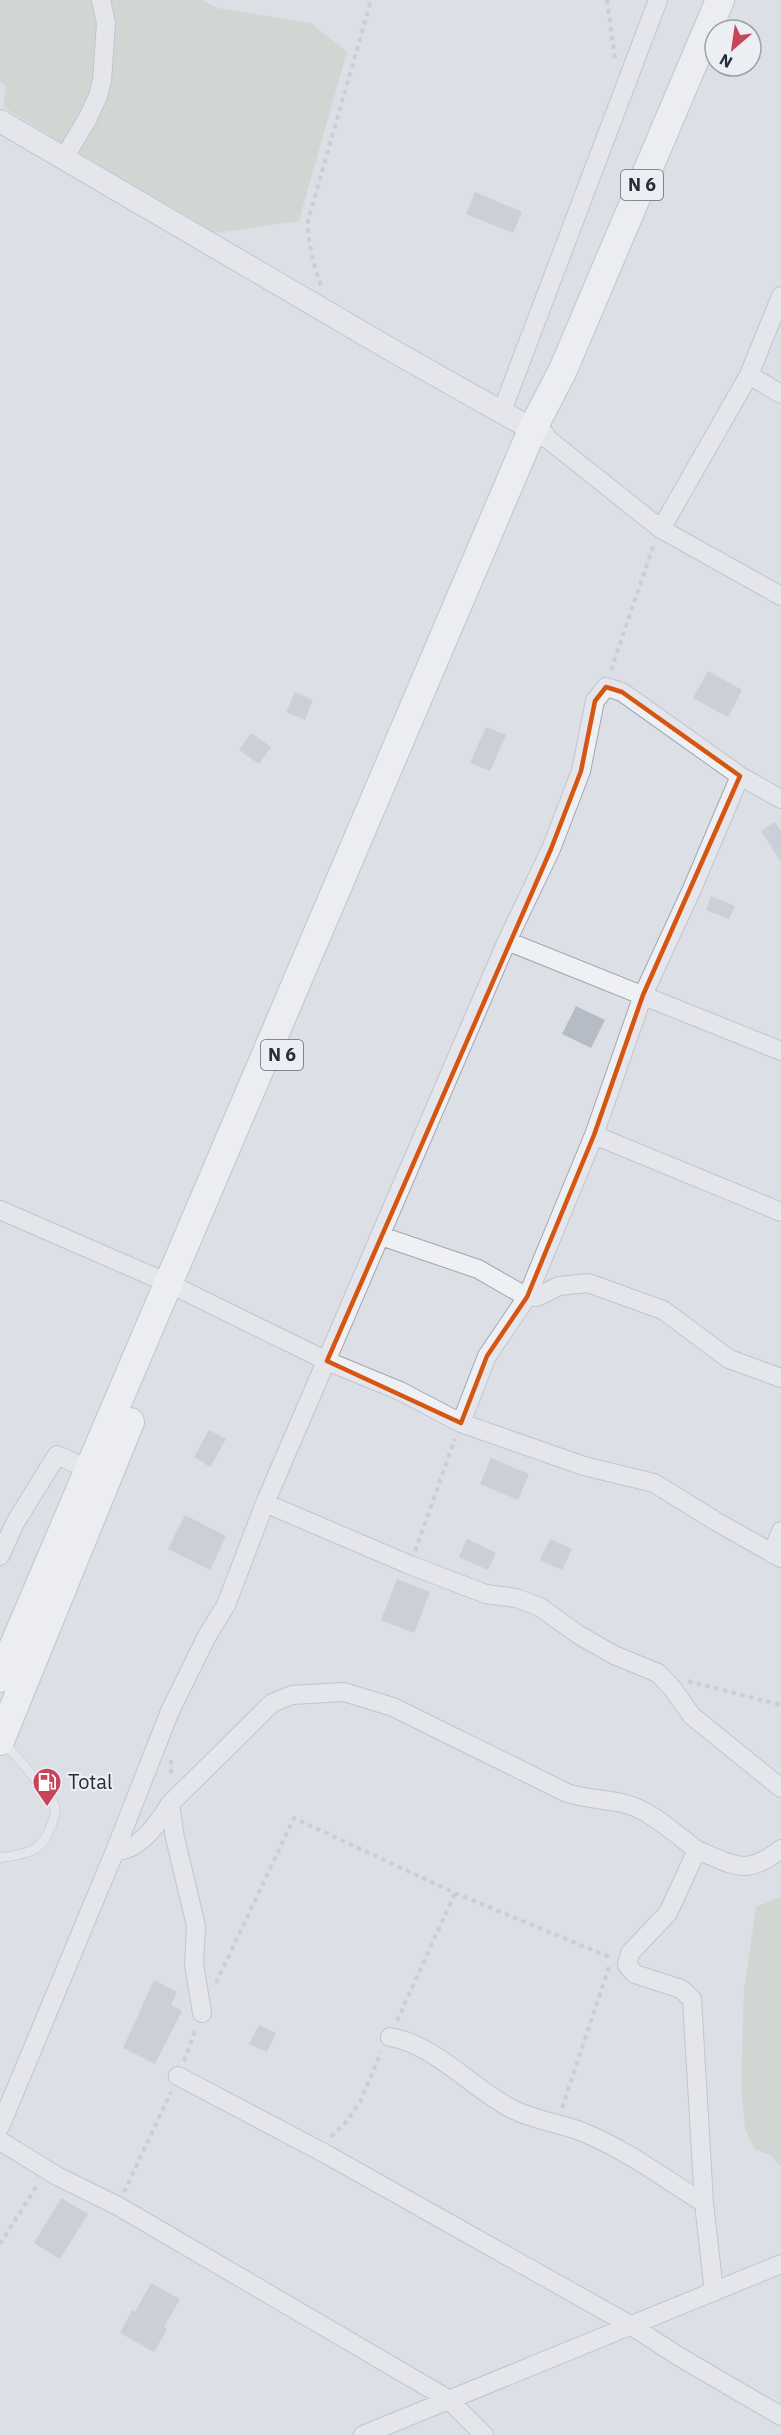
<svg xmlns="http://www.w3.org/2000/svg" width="781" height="2435" viewBox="0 0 781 2435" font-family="'IBM Plex Sans',sans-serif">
	<rect width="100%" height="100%" fill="#dcdfe5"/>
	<path fill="#c2cfbd" d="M0,0h203l14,8 94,15 36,29 -48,169 -91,13 -205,-127 3,-21 -6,-4z
		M781,1897v270l-10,-12 -16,-5 -10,-21 -4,-42 3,-97 12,-83z"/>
	<path fill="#b6bcc5" d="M475,192l47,20 -9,21 -47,-19z
		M708,671l34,19 -14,27 -35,-19z
		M295,692l18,8 -8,20 -19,-8z
		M486,727l20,8 -16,36 -20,-8z
		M251,733l20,14 -12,17 -20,-14z
		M775,822l6,9v31l-20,-31z
		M711,896l24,10 -6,13 -23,-9z
		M576,1006l29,14 -14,28 -29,-14z
		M209,1430l17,9 -16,28 -16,-10z
		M491,1458l38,16 -11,26 -38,-16z
		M185,1515l41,21 -16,34 -42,-21z
		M467,1539l29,14 -8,17 -29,-13z
		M550,1539l22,10 -10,21 -22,-10z
		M397,1579l33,13 -16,41 -33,-13z
		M154,1980l23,12 -6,13 11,6 -27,53 -32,-16z
		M259,2025l17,8 -9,19 -18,-8z
		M61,2198l27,16 -28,45 -26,-16z
		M151,2283l29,16 -16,28 3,2 -13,23 -34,-19 12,-23 3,2z"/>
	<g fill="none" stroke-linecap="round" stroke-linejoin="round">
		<g stroke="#a2a6ae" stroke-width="10">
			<path id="service" d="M0,1858c22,-4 40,-4 49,-27 3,-7 7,-15 6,-23 -3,-13 -41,-53 -51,-66"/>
		</g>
		<g stroke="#a2a6ae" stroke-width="20">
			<path id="minor" d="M64,158l24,-40 10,-22 4,-15 4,-58 -5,-23
				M749,375l32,19
				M502,411l156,-411
				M544,436l117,93 120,67
				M661,529l88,-154 32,-79
				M507,941l274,110
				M594,1135l187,77
				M0,1210l170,74 157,77 73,30 61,32 123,43 70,17 63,39 64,36
				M381,1236l97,33 49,28h10l22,-11 29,-3 75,27 66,49 52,19
				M461,1423l26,-67 40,-59 67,-162 49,-140 49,-106 48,-113
				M265,1503l145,62 76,29 30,4 24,9 39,28 35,20 44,18 14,15 20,28 89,72
				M772,1554l9,-23
				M0,1556l15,-33 42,-68 33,15
				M170,1804l5,34 21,88 -2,38 8,49
				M115,1851c24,0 43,-27 55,-47l102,-101 20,-8 52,-3 49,15 174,86c20,6 36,6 55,10 28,6 53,31 75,47
				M390,2037c46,8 81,51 122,72 23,12 50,14 73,24 43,18 80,46 119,70l10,89
				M178,2076l146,77 308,173 46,30 103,60
				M0,2127l115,-276 55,-140 37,-75 19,-31 39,-102 242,-562 44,-92 30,-78 14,-70 11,-14 16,5 118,84 41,23
				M0,2141l57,35 61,30 330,193 36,36
				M704,2203l-12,-204 -11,-10 -46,-15 -8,-9 3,-12 38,-40 29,-63c37,15 49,27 84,-1
				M363,2435l418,-171"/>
		</g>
		<g stroke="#a2a6ae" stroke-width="24">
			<path id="tertiary" d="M0,121l395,231 149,84"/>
		</g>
		<g stroke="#9ca4b0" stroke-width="30">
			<path id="primary" d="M0,1678l533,-1250 30,-58 157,-370
				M0,1741l130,-319"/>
		</g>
		<path stroke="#b6bac0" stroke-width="4" stroke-dasharray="4.5 4.5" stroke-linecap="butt" d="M607,0l8,59
			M321,285c-8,-21 -13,-40 -13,-64l63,-221
			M611,670l43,-126
			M415,1551l40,-112
			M688,1681l93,24
			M171,1760v17
			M216,1983l78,-165 161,75 157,65
			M397,2021l58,-128
			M184,2061l12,-33
			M562,2108l47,-141
			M331,2137l16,-16 14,-21 20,-48
			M124,2192l47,-100
			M0,2244l38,-60"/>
		<use href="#service" stroke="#eef0f4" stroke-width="9"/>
		<use href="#minor" stroke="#eef0f4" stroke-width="18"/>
		<use href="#tertiary" stroke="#eef0f4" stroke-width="22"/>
		<use href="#primary" stroke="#fff" stroke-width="28"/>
	</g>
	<path d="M0 0H781V2435H0ZM606,687l16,5 118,84 -97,219 -49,140 -67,162 -40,59 -26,67 -134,-62 224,-512 30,-78 14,-70z" fill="#dcdfe5" fill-opacity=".55" fill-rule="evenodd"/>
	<path fill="none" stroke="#d55511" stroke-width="4.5" stroke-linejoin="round" d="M606,687l16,5 118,84 -97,219 -49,140 -67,162 -40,59 -26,67 -134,-62 224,-512 30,-78 14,-70z"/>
	<defs>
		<g id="fuel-pin" transform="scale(1.5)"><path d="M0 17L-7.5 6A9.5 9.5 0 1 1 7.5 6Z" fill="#c64559" stroke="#ebeef3"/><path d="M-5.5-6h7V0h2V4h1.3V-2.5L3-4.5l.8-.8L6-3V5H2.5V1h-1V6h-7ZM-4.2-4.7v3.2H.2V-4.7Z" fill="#fff"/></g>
	</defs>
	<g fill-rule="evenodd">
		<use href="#fuel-pin" x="47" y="1782"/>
	</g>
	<g text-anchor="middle" stroke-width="4.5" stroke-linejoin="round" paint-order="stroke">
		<g fill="#ebeef3" stroke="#616872" stroke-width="1.5">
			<rect x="621" y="170" width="42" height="30" rx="4.5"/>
			<rect x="261" y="1040" width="42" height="30" rx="4.5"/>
		</g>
		<g font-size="18" font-weight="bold" fill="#262e3a">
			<text x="642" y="191">N 6</text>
			<text x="282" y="1061">N 6</text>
		</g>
		<g font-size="20" fill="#262e3a" stroke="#ebeef3" text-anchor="start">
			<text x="68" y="1789">Total</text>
		</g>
	</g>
	<g transform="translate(733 48) rotate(209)"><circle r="28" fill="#ebeef3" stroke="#9ca1a9" stroke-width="1.5"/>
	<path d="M0-4.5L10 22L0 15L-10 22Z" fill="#c64559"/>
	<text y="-9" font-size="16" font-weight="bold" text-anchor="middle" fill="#262e3a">N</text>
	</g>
</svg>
